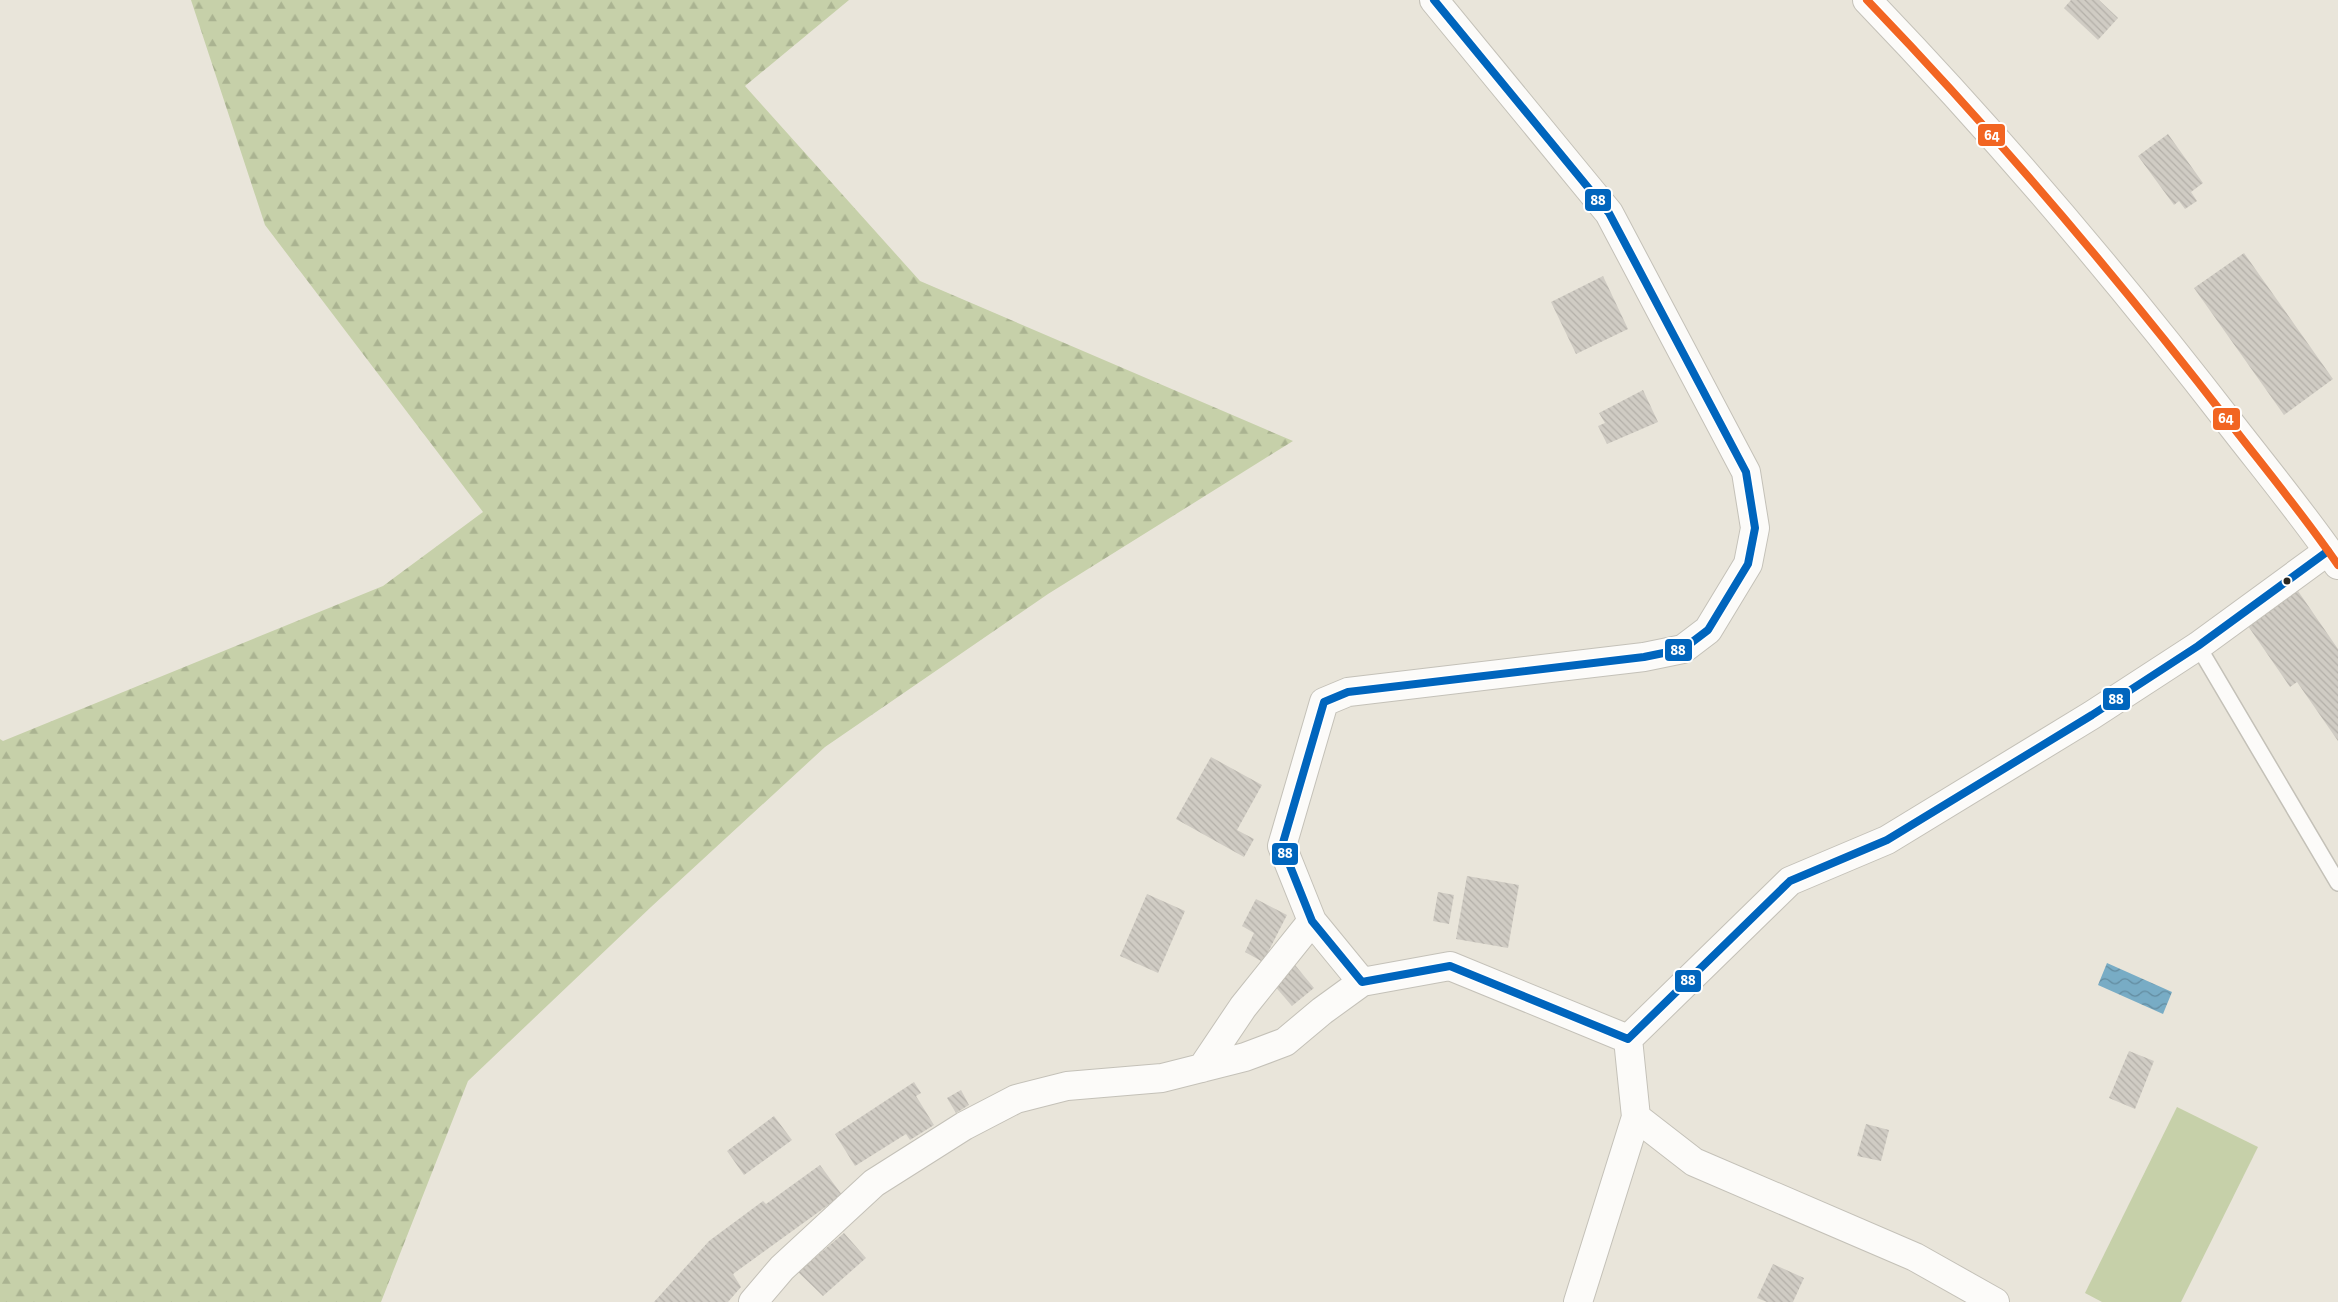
<svg xmlns="http://www.w3.org/2000/svg" width="2338" height="1302" viewBox="0 0 2338 1302" font-family="'Zilla Slab',serif">
	<defs>
		<pattern id="forest-firs" width="22" height="20" patternUnits="userSpaceOnUse" patternTransform="scale(1.25)"><rect width="22" height="20" fill="#c6d0a9"/><path d="M5 1l3.5 6h-7zM16 11l3.5 6h-7z" fill="#aab391"/></pattern>
		<pattern id="water-waves" width="16" height="10" patternUnits="userSpaceOnUse" patternTransform="scale(1.25)"><rect width="16" height="10" fill="#78acc5"/><path d="M0 5q4-4 8 0t8 0" fill="none" stroke="#638ca0"/></pattern>
		<pattern id="building-back-hatch" width="6" height="6" patternUnits="userSpaceOnUse" patternTransform="scale(1.25)"><rect width="6" height="6" fill="#d0ccc4"/><path d="M-1 5l2 2M0 0l6 6M5-1l2 2" fill="none" stroke="#b3afa8"/></pattern>
	</defs>
	<rect width="100%" height="100%" fill="#e9e5da"/>
	<path fill="url(#forest-firs)" d="M191,0h658l-104,86 175,195 373,160 -245,153 -223,153 -174,160 -183,174 -87,221h-381v-563l3,2 380,-155 100,-74 -218,-287z"/>
	<path fill="#c6d0a9" d="M2177,1107l81,40 -77,155h-79l-17,-9z"/>
	<path fill="url(#water-waves)" d="M2107,963l65,29 -9,22 -65,-29z"/>
	<path fill="url(#building-back-hatch)" d="M2071,0h28l19,18 -20,22 -34,-32z
		M2168,134l35,49 -12,9 6,9 -12,8 -6,-8 -5,4 -36,-49z
		M2244,253l89,126 -49,36 -90,-127z
		M1603,276l25,53 -52,25 -25,-52z
		M1643,390l15,32 -51,22 -9,-18 7,-3 -6,-10z
		M2298,591l40,58v92l-41,-59 -7,5 -42,-61z
		M1211,757l51,28 -25,45 17,9 -10,18 -68,-38z
		M1467,876l52,9 -11,63 -52,-9z
		M1438,892l16,3 -5,29 -16,-3z
		M1147,894l38,17 -27,62 -38,-17z
		M1256,899l31,16 -24,47 -18,-10 9,-19 -12,-7z
		M1295,965l19,23 -22,18 -19,-22z
		M2129,1051l25,10 -19,48 -26,-11z
		M914,1082l7,11 -5,3 18,29 -24,15 -4,-6 -51,32 -20,-32z
		M961,1090l8,15 -13,8 -9,-15z
		M774,1116l18,24 -48,35 -17,-24z
		M1866,1124l23,6 -8,31 -24,-5z
		M820,1165l22,30 -109,79 8,13 -13,15h-74l55,-61 54,-40 3,3z
		M844,1233l22,25 -43,38 -25,-24z
		M1773,1264l31,14 -11,24h-26l-10,-4z"/>
	<g fill="none" stroke-linecap="round" stroke-linejoin="round">
		<g stroke="#c4c1b8" stroke-width="18">
			<path id="service" d="M2198,646l140,237"/>
		</g>
		<g stroke="#c4c1b8" stroke-width="30">
			<path id="minor" d="M1434,0l175,213 137,259 9,56 -7,36 -40,66 -25,19 -39,8 -296,35 -24,10 -42,144 30,75 50,61 88,-16 178,73 162,-158 97,-41 205,-125 106,-69 130,-95
				M1202,1068l41,-61 69,-86
				M1636,1117l58,45 221,95 80,45
				M753,1302l29,-34 92,-85 90,-57 52,-27 51,-13 95,-8 83,-21 40,-15 37,-31 40,-29
				M1578,1302l58,-185 -8,-78"/>
		</g>
		<g stroke="#c4c1b8" stroke-width="30">
			<path id="trunk" d="M1867,0c130,135 251,278 366,427 35,45 72,90 105,138"/>
		</g>
		<use href="#service" stroke="#fcfbf9" stroke-width="15"/>
		<use href="#minor" stroke="#fcfbf9" stroke-width="28"/>
		<use href="#trunk" stroke="#fcfbf9" stroke-width="28"/>
		<g stroke="#fff" stroke-width="11">
			<path id="bus-1" d="M1434,0l175,213 137,259 9,56 -7,36 -40,66 -25,19 -39,8 -296,35 -24,10 -42,144 30,75 50,61 88,-16 178,73 162,-158 97,-41 205,-125 106,-69 130,-95"/>
		</g>
		<g stroke="#fff" stroke-width="11">
			<path id="bus-2" d="M1867,0c130,135 251,278 366,427 35,45 72,90 105,138"/>
		</g>
		<use href="#bus-1" stroke="#0065bd" stroke-width="8"/>
		<use href="#bus-2" stroke="#f26522" stroke-width="8"/>
	</g>
	<circle fill="#2a2720" stroke="#fff" stroke-width="2" cx="2287" cy="581" r="4.5"/>
	<g stroke="#fff" stroke-width="2">
		<rect x="1977" y="123" width="29" height="24" rx="5" fill="#f26522"/>
		<rect x="1584" y="188" width="28" height="24" rx="5" fill="#0065bd"/>
		<rect x="2212" y="407" width="29" height="24" rx="5" fill="#f26522"/>
		<rect x="1664" y="638" width="29" height="24" rx="5" fill="#0065bd"/>
		<rect x="2102" y="687" width="29" height="24" rx="5" fill="#0065bd"/>
		<rect x="1271" y="842" width="28" height="24" rx="5" fill="#0065bd"/>
		<rect x="1674" y="969" width="28" height="24" rx="5" fill="#0065bd"/>
	</g>
	<g font-size="14" text-anchor="middle" font-weight="bold" fill="#fff">
		<text x="1992" y="140">64</text>
		<text x="1598" y="205">88</text>
		<text x="2226" y="423">64</text>
		<text x="1678" y="655">88</text>
		<text x="2116" y="704">88</text>
		<text x="1285" y="858">88</text>
		<text x="1688" y="985">88</text>
	</g>
</svg>
